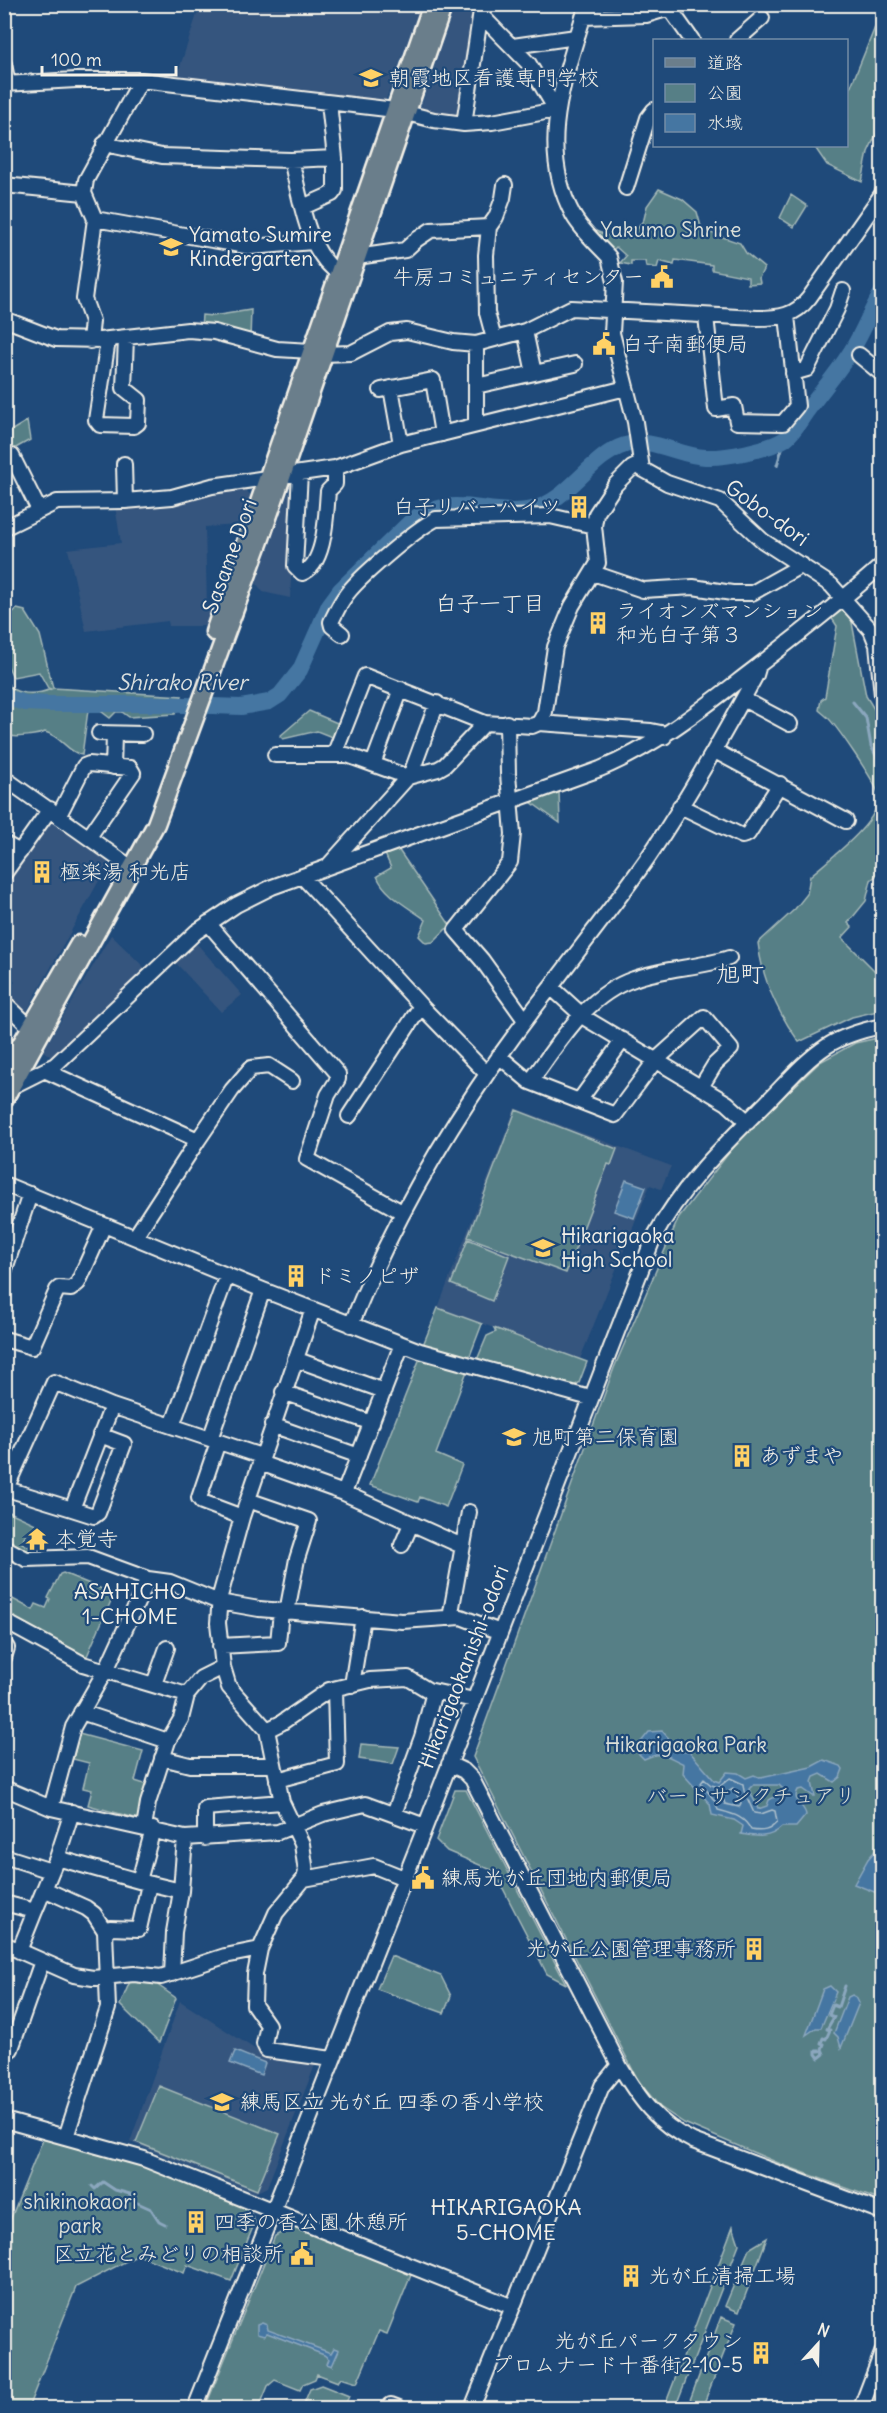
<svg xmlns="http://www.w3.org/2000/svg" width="887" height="2413" viewBox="0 0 887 2413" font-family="Delius,'Klee One',sans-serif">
	<rect width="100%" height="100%" fill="#1f4a7a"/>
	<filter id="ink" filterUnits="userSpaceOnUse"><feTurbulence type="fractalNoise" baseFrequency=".0167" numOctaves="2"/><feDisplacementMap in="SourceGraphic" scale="12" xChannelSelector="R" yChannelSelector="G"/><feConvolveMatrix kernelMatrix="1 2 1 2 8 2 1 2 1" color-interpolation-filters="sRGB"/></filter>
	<g filter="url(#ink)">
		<path fill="#35557e" d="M200,5h221l-36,97 -208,-26z
			M455,5h25l-22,114 -39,-7z
			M291,486l5,2 -6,110 -27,-6 -7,-9z
			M245,489l6,7 -10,29 -36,2 2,79 4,2 -5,18h-37l-1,-5 -82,10 -18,-82 53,-6 -6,-37 86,-9z
			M49,815l62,44 -87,157 -19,-21v-3l10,-10 -10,-11v-93l27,-32z
			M111,935l36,35 -94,88 -10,-7z
			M193,944l5,1 44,50 -21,17 -46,-50z
			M515,1108l156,58 -10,23 -11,-4 -70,174 -142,-51z
			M180,2001l78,50 28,11 3,-4 28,2 -50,127 -12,6 -125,-51z"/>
		<path fill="#567f86" stroke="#a5b8b7" stroke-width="1.5" d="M881,5l1,117 -14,30 -6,30 -35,-17 -11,-16 11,-3h19l1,-50 33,-81z
			M659,189l23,10 15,13 5,18 38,13 6,10 18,15 -5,10 1,5 -12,1v-7l-36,-7v-5l-37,-5 -1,5 -15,-4 -2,7 -11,-2 -1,-5h-14v4l-11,-2 6,-7 -10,-9 -6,6 -18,-20 4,-2 18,7h9l6,-8 9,-2 6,-9 3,-13z
			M791,195l16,11 -13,21 -14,-9z
			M251,310l-1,29 -49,-11 1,-13 11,1z
			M27,421l3,19 -25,14 -1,-19z
			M17,609l8,2 15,24 13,53 129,8 -7,18 -46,3 -7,-5h-6l-6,6 -8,-6 -14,-2 -6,45c-15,-3 -21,-19 -37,-23 -6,3 -28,6 -34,4l-6,4v-62c5,19 32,17 46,11l-3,-1 -9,-16 -26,5 -8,-17v-41z
			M844,609l6,3 16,84 16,26v149l-11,9 -5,21 -18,22 4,4 -10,11 39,39 -3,3 4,5v25l-30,7 -53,25c-21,-29 -37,-63 -41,-99l37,-34 12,-15 3,-18c18,-16 74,-56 68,-83 -3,-11 -43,-70 -52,-77 -2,-2 -5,-4 -7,-6l2,-10 4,-3 12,-71 -6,-9z
			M309,711l33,14 -5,14 -20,-8 -34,8 -3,-3z
			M559,790l1,33 -32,-23z
			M398,849l54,79 -6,1 -13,13 -7,1 -7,-7 7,-16c-16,-12 -42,-25 -49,-44l14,-8 -6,-14z
			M882,1037v1164l-99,-36 -99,-42 -24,-16 -21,-25 -166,-325 141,-389 65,-151 63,-81 78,-74 35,-19z
			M516,1110l101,39 -6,16 -3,-1 -42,109 -98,-36z
			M468,1239l41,17 -17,45 -41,-17z
			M438,1308l44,16 -13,34 -46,-13z
			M494,1328l93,34 -8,21 -5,3 -97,-26 10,-24 9,-4z
			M420,1358l47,13 -31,83 26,11 -16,42 -26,-10 -2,5 -48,-17z
			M5,1510l33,15 -2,4 -4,-1 -2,5 -4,1 -4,9 16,9 -2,5 -31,-12z
			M63,1573l51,21 -30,69 -79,-47 6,-18 22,12 3,-6 10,4 4,-9 -2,-1 12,-24z
			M79,1734l64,17 -8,30 16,5 -9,34 -54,-15 4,-15 -9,-2 6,-25 -16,-4z
			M361,1744l38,3 -6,17 -34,-5z
			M455,1790h11l100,194 -19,-10 -53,-103 -47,-20 -11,-11z
			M391,1956l50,20 10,20 -7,17 -67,-24z
			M131,1979h18l27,19 -17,45 -39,-38z
			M159,2086l121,48 -23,56 -121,-48z
			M43,2139l103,28 102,41 7,14 -24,59 -44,-16 -3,8 -46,-18 -62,32 -48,121h-23v-175z
			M294,2226l117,49 -24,59 -8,-3 -22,52 -16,-5 -3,4 -21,-8 -2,5 -12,5 -3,6 -25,-10 -7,6 -9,22h-54l70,-172z
			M733,2226l6,18 -64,164h-11z
			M767,2238l-28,74 -14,-6 24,-57z
			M721,2317l15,6 -34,85h-15z
			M321,2385l28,11 -5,12h-42l8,-19z"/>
		<path fill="#4576a2" stroke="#8ba7be" stroke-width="1.5" fill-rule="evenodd" d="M626,1180l20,7 -12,31 -20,-7z
			M662,1731l20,21 7,-1 25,29 5,2 8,-10 11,1 8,5 8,-3 7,3 50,-11 13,-7 17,6 2,3 -3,8 -6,5 -13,-8 -7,3 -2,5 3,14h-2l-10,-7 -5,1c-7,12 7,15 8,25l-10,12h-14c-13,12 -24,10 -41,7l2,-8 -9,-6 -22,-5 -2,-11 -27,-30 1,-10c-19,-8 -19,-14 -40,-5l-7,-7 3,-9 9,-11zM753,1785h26l4,4 -1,4 -13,7 -2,6 -9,3 -9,-20z
			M882,1843v52l-28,-11 14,-25z
			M830,1986l6,6 -15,36h-5l-10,7 17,-46z
			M852,1995l4,2 3,6 -18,45 -3,-11 -4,-4 14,-36z
			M235,2051l30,12 -4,12 -31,-12z
			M262,2323l5,2 1,5 63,23 3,-5 5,2 -7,16 -5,-2 2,-5 -5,-4 -57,-22 -3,3 -7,-2v-9z"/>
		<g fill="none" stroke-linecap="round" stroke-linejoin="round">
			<path stroke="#aec0cc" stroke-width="1.5" d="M730,1778l13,6 1,7 10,22 7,1 11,-4 3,1 2,11c-7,9 -15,10 -26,8 -7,-14 -18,-16 -33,-20l-3,-9 -14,-18 3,-4 7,6 8,2z
				M733,1788l8,15 -2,4 -14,-3 -3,-9z"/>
			<path stroke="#8ba7be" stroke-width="3" d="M777,465l8,-26
				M853,702l13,16 5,28 10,19
				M820,2051h-4v3l3,4 5,-4 -2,-5 2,-5 -3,-1 2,-5 3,1 4,-9 -3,-1 7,-12 -5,-2 4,-10 5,2 7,-21
				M92,2186l3,3 8,-7 12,8 15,4 1,6 20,9 8,12 6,3"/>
			<path stroke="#4576a2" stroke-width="16" d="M4,693l4,5 17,5 24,1h107l85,3 28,-5 11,-7 20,-25 29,-65 11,-15 73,-71c44,-28 76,-1 119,-10 36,-7 58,-53 93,-64 25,-9 54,11 80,12 20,1 63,-7 80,-18 9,-6 16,-20 22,-28 15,-21 33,-41 46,-63 11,-18 18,-38 29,-56"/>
			<g stroke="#f4f1e8" stroke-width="18">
				<path id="minor" d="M587,4c-20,70 -52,140 -14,211 9,16 24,29 36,42l6,25 -3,51 23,89 7,47 25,14 53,18 43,40 68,44 40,45 6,15 5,50
					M670,9l22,31
					M481,15l48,49 27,46
					M583,17l63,-2 37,-11
					M737,40l25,-22
					M513,46l63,-9
					M4,64l4,20
					M4,84l72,-4h65l254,30 39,10 30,4 18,-120
					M464,124l28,-2 64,-12
					M104,144l58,12 129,4 44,-2
					M291,160c9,34 15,93 48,113
					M4,185l80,8
					M626,188l22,-70 6,-8
					M303,207l29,-13 3,-4v-32l-6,-55
					M95,219l156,28 62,-5
					M357,257l48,-7 11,-10 15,-10 58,-3
					M706,316l10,93 18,-3 3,16 46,1 14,-17 -10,-90
					M4,319l52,20 44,1 88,-10 26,2 63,17 34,2
					M525,331l9,42
					M494,339l-7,-26 -1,-58 3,-28 7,-10 7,-19 2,-13
					M108,340l-12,80 4,5 34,1 4,-3 1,-23 -15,-12 2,-50
					M90,341l2,-20 -8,-22 11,-80 -11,-26 2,-13 55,-100
					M476,344v80
					M323,354l28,-1 39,-20 17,-2 46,11 23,2 49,-13 46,-23 186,10c23,0 38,-2 52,-20l73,-104
					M859,355l23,19
					M793,373l14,-4 30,-60 6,-18
					M476,386l99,-22
					M391,388l10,56
					M381,390l52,-10 9,54
					M12,456l27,54
					M124,464l1,37
					M300,473l-5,93 7,7c24,-8 24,-60 26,-82l7,-7v-16
					M4,528l53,-26 68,-1 47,-4 40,-11 123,-18 66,-24 225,-56
					M593,573l50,17 50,-3 39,6h20l50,-28
					M342,634l-10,-8 -1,-4c4,-8 8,-17 13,-24 12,-19 72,-69 92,-79l114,-3 44,10
					M743,699l47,25
					M507,723l1,51 5,60 -3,28 -54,68 26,30 43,60
					M539,723l6,-11 10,-65 17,-41 26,-43 -4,-37 2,-12 19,-29 17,-17 8,-4
					M99,733l44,1
					M715,751l131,70
					M275,755h72l61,22 4,-6 25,-68
					M334,755l31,-79 120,47
					M373,764l28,-75
					M113,767l1,-32
					M4,778l129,91
					M680,806l62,30 6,-2 32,-50
					M59,815l25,-49 5,-2 41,4 3,5 -44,64
					M4,843l16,9
					M329,865l79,-88 30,-8 7,-4 40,-42 47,3 7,-3 112,8 10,2 3,4
					M4,874l46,-65
					M302,876l119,130 65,67
					M208,923l130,151v5l-10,16 -21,64 95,53
					M551,987c32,-43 65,-84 96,-128 40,-59 75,-121 109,-184l3,-10
					M4,1002l32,31
					M623,1040l-44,61 36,14 40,-54 49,-44 27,32 -16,15 -14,23
					M499,1056l31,26c29,-39 56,-87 104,-103 30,-11 64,-11 95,-21
					M46,1071l152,69 -63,97
					M530,1082l49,19
					M9,1088l46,-23 141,-133 40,-27 36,-18 328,-118c58,-24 104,-62 154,-100 44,-34 87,-67 128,-104
					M349,1116l72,-110
					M198,1140l34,-50 19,-22 18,-2 23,15
					M4,1184l259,106 157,61 170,47
					M4,1272l26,-78
					M351,1325c49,-122 119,-235 200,-338l34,31 142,85 21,19
					M4,1339l28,8 25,-57 2,-2 12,1 7,-6 26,-58
					M295,1359l89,32
					M283,1392l89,31
					M272,1425l87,31
					M172,1426l55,-151
					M210,1439l53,-149
					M218,1442l-19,56 3,4 40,15
					M260,1463l84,30 58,-149
					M7,1489l65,20 40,-103
					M4,1493l50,-111 58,24 149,50
					M344,1493l118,53
					M248,1500l61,21 -12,38 -10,53
					M72,1509l22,7 4,-3 26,-69 -24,-9
					M402,1545l9,-21
					M4,1547l22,12 62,-2 60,22 22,3 49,20 40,7 143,12 59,-4 39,15
					M450,1618l19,-106
					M4,1621l79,43 104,31
					M4,1644l3,4 -3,10
					M220,1646l58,-3 3,-32
					M154,1684l13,-36
					M352,1685l11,-68
					M81,1712l87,29 -20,62 -4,24
					M267,1730l14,-7 48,-33 41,-10 38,-2 20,12 46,10
					M168,1741l13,-22 6,-24 14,-17 22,-11
					M162,1758l28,7h84
					M449,1764l15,7 8,8 147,286c21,35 37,58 74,76l189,71
					M277,1780l60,-16 -2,-75
					M4,1788l47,20 134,30 93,-6 45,-18 42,-10 60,22
					M51,1808l22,-81 35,-61 40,-87
					M394,1814l28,-77 12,-45
					M153,1829l-14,52 42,10
					M205,1838v-30l77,-6
					M4,1856l47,15
					M57,1858l82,23
					M304,1879l2,-7 -4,-28 -20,-42 -15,-72 -38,-43 -6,-20 -5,-44 2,-27 22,-79 71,-208
					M44,1889l42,19 8,6 11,17 3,77 -42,129
					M4,1903l31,8 -16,40
					M35,1911l22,-53 15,-46
					M105,1931l5,-3 29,1 10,-45
					M4,1944l70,31 19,3 41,-4 27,3 64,-21 35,-7
					M172,1974l2,-42 7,-41 4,-53
					M11,2049l31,-88
					M332,2059l-65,-9 -3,-6 4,-19 -14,-20 1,-31 5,-25 16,-36 23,-28 5,-6 70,-13 30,12
					M4,2120l140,39 369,148
					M391,2405l8,3
					M195,2408l227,-573 231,-596c29,-54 71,-94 114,-137 19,-19 37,-41 60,-56 17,-11 36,-16 55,-20
					M472,2408l130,-322 17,-21
					M861,2408l21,-55"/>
			</g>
			<g stroke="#f4f1e8" stroke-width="21">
				<path id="major" d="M214,632l218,-628
					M4,1073l75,-129
					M4,1100l152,-276 104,-283 184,-537"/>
			</g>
			<use href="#minor" stroke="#1f4a7a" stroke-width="14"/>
			<use href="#major" stroke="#6b7e8b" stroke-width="16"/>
		</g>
	</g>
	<defs>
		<g id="university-bare" transform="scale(1.8)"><path d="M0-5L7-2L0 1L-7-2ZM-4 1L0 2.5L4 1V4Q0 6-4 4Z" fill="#ffd166" stroke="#1f4a7a" stroke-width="2.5" paint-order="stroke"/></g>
		<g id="school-bare" transform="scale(1.8)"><path d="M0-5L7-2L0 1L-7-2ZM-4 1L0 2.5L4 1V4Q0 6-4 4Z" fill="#ffd166" stroke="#1f4a7a" stroke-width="2.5" paint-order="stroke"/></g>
		<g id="civic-bare" transform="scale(1.8)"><path d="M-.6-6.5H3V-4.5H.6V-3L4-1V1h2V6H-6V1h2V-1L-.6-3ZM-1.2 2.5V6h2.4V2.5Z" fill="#ffd166" stroke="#1f4a7a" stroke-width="2.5" paint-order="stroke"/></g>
		<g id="building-bare" transform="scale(1.8)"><path d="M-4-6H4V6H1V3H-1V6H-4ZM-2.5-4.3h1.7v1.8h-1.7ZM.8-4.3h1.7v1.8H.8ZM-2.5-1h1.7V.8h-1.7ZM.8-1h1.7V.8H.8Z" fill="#ffd166" stroke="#1f4a7a" stroke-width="2.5" paint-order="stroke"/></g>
		<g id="temple-bare" transform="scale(1.8)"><path d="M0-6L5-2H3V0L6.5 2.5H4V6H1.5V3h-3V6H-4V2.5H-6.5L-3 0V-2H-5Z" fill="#ffd166" stroke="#1f4a7a" stroke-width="2.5" paint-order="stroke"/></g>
	</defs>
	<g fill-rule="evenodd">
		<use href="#university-bare" x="371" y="78"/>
		<use href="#school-bare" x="171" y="247"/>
		<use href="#civic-bare" x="662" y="277"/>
		<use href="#civic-bare" x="604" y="344"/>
		<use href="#building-bare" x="579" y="507"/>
		<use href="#building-bare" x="598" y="623"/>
		<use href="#building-bare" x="42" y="872"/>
		<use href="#school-bare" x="543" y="1248"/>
		<use href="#building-bare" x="296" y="1276"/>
		<use href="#school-bare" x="514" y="1437"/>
		<use href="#building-bare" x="742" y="1456"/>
		<use href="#temple-bare" x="37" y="1539"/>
		<use href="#civic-bare" x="423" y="1878"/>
		<use href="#building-bare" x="754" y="1949"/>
		<use href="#school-bare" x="222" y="2102"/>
		<use href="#building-bare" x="196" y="2222"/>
		<use href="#civic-bare" x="302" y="2254"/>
		<use href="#building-bare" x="631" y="2276"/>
		<use href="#building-bare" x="761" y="2353"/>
	</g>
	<g text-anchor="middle" stroke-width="4.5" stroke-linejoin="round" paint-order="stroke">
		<g font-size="21" fill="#f4f1e8" stroke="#1f4a7a" text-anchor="start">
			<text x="389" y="85">朝霞地区看護専門学校</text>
			<text x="189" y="242">Yamato Sumire<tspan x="189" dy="24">Kindergarten</tspan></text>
			<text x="644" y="284" text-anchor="end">牛房コミュニティセンター</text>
			<text x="622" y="351">白子南郵便局</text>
			<text x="561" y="514" text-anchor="end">白子リバーハイツ</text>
			<text x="616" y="618">ライオンズマンション<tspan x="616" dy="24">和光白子第３</tspan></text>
			<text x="60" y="879">極楽湯 和光店</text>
			<text x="561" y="1243">Hikarigaoka<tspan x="561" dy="24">High School</tspan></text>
			<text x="314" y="1283">ドミノピザ</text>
			<text x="532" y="1444">旭町第二保育園</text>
			<text x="760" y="1463">あずまや</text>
			<text x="55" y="1546">本覚寺</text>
			<text x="441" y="1885">練馬光が丘団地内郵便局</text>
			<text x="736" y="1956" text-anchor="end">光が丘公園管理事務所</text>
			<text x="240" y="2109">練馬区立 光が丘 四季の香小学校</text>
			<text x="214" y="2229">四季の香公園 休憩所</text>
			<text x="284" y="2261" text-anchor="end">区立花とみどりの相談所</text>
			<text x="649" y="2283">光が丘清掃工場</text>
			<text x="743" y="2348" text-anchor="end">光が丘パークタウン<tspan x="743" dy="24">プロムナード十番街2-10-5</tspan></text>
		</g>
		<g font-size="21" fill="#dce0d9" stroke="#1f4a7a">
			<text x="671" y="237">Yakumo Shrine</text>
			<text x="686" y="1752">Hikarigaoka Park</text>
			<text x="751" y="1803">バードサンクチュアリ</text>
			<text x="80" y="2209">shikinokaori<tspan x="80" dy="24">park</tspan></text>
		</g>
		<g font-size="21" fill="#f4f1e8" stroke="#1f4a7a">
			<text transform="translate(767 513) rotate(36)" y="7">Gobo-dori</text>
			<text transform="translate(230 556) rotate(-70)" y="7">Sasame Dori</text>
			<text transform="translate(464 1667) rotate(-69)" y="7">Hikarigaokanishi-odori</text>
		</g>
		<g font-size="22" fill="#f4f1e8" stroke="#1f4a7a">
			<text x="490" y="611">白子一丁目</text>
			<text x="130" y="1599">ASAHICHO<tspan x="130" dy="25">1-CHOME</tspan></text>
			<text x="506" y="2215">HIKARIGAOKA<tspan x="506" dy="25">5-CHOME</tspan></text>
		</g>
		<g font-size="22" font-style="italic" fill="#dadfde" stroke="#1f4a7a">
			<text x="182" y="690">Shirako River</text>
		</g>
		<g font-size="24" fill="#f4f1e8" stroke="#1f4a7a">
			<text x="740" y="982">旭町</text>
		</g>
	</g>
	<rect width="887" height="2413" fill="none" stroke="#1f4a7a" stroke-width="24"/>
	<rect x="12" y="12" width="863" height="2389" fill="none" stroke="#f4f1e8" stroke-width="2" filter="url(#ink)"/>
	<rect x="653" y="39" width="195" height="108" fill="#1f4a7a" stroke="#748da6" stroke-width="1.5"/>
	<rect x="665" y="58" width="30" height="9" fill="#6b7e8b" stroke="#748da6" stroke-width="1.5"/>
	<text x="707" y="69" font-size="18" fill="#f4f1e8">道路</text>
	<rect x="665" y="84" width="30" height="18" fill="#567f86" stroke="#748da6" stroke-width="1.5"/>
	<text x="707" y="99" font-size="18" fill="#f4f1e8">公園</text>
	<rect x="665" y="114" width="30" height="18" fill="#4576a2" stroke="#748da6" stroke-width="1.5"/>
	<text x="707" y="129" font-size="18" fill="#f4f1e8">水域</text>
	<g transform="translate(818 2344) rotate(22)" stroke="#1f4a7a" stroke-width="4.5" paint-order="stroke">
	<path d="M0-4.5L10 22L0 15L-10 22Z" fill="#f4f1e8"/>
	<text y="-9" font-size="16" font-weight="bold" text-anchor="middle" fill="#f4f1e8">N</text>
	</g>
	<path d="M42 66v9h134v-9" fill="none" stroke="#f4f1e8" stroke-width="3"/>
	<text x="51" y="66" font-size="18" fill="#f4f1e8" stroke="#1f4a7a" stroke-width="4.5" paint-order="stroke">100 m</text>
</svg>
